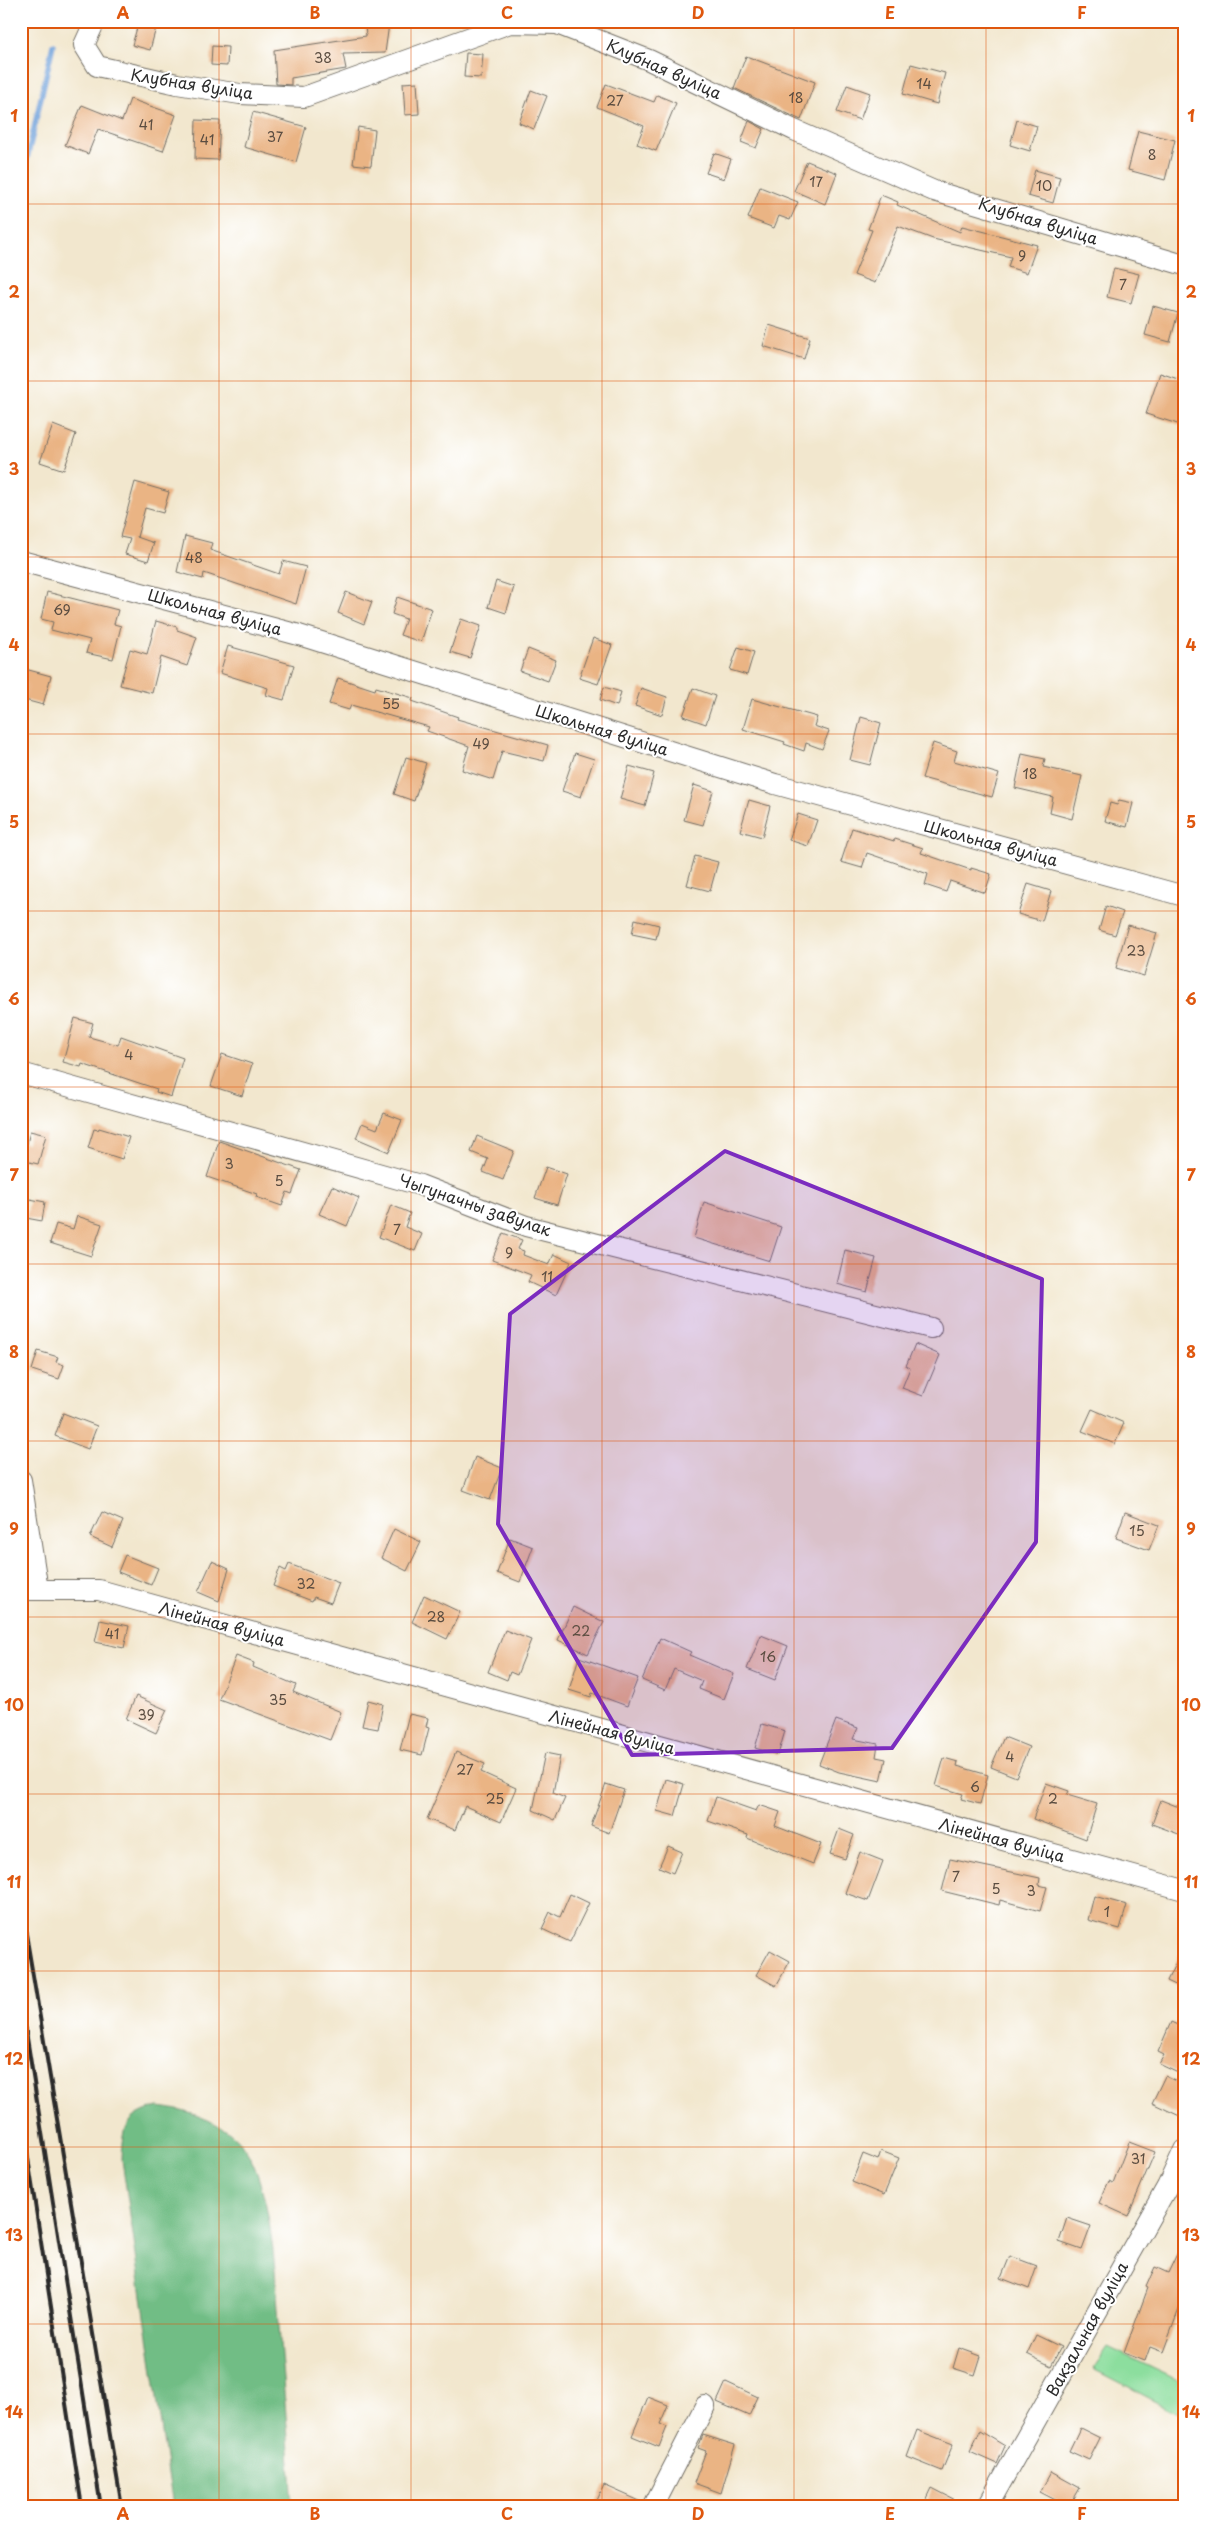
<svg xmlns="http://www.w3.org/2000/svg" width="1205" height="2528" viewBox="0 0 1205 2528" font-family="'Playpen Sans',sans-serif">
	<rect width="100%" height="100%" fill="#fff"/>
	<filter id="ink" filterUnits="userSpaceOnUse"><feTurbulence type="fractalNoise" baseFrequency=".02" numOctaves="2"/><feDisplacementMap in="SourceGraphic" scale="10" xChannelSelector="R" yChannelSelector="G"/><feConvolveMatrix kernelMatrix="1 2 1 2 8 2 1 2 1" color-interpolation-filters="sRGB"/></filter>
	<filter id="wash" filterUnits="userSpaceOnUse"><feTurbulence type="fractalNoise" baseFrequency=".0096" numOctaves="4" result="noise"/><feDisplacementMap in="SourceGraphic" scale="20" xChannelSelector="R" yChannelSelector="G"/><feGaussianBlur stdDeviation="1.12" result="paint"/><feColorMatrix in="noise" values="0 0 0 0 0 0 0 0 0 0 0 0 0 0 0 0 0 1.4 0 .05"/><feComposite in="paint" operator="in"/></filter>
	<g filter="url(#wash)">
		<rect width="100%" height="100%" fill="#f2e7ce"/>
		<path fill="#8cde9e" stroke="#5c8464" d="M1108,2347l76,36v33l-91,-47z"/>
		<path fill="#71bd85" stroke="#4e7458" d="M158,2107c30,3 64,14 84,38 33,39 35,159 39,210 4,51 9,101 12,152h-120l-51,-347c1,-31 3,-45 36,-53z"/>
		<g fill="none" stroke-linecap="round" stroke-linejoin="round">
			<path stroke="#6ea0d9" stroke-width="5.5" d="M21,185l32,-140"/>
		</g>
		<g id="blocks">
			<path fill="#eab484" d="M139,21l18,3 -7,26 -18,-5z
				M389,24l-4,29 -42,1 3,15 -55,9v7l-15,-1 -2,-34 92,-14 -1,-11z
				M212,46l16,1 -1,19 -16,-1z
				M466,53l17,1 -2,24 -17,-1z
				M746,56l69,26 -14,38 -67,-32z
				M911,64l34,9 -8,31 -34,-10z
				M417,82l2,32 -14,1 -2,-32z
				M606,84l48,18 3,-7 19,8 -20,48 -19,-7 7,-18 -47,-19z
				M847,85l23,8 -10,27 -23,-8z
				M531,90l16,6 -13,33 -15,-6z
				M130,99l46,16 -13,36 -65,-22 -10,25 -23,-9 17,-40 40,16z
				M253,112l53,15 -10,35 -52,-15z
				M196,120l24,1 -2,39 -23,-1z
				M1017,120l20,6 -7,25 -20,-6z
				M749,121l15,8 -8,19 -15,-6z
				M358,127l17,3 -4,36 -18,-2z
				M1138,131l37,9 -10,40 -37,-10z
				M714,153l17,6 -7,20 -18,-6z
				M807,161l30,12 -12,31 -31,-13z
				M1035,170l25,7 -7,26 -25,-7z
				M760,187l38,15 -8,18 -11,-4 -5,12 -26,-10z
				M881,195l17,7 -1,3 63,27 2,-6 75,19 -10,28 -19,-6 3,-10 -78,-18 -35,-13 -23,57 -21,-8 18,-45 -4,-1z
				M1114,268l25,6 -8,29 -24,-6z
				M1153,306l25,7 -8,29 -25,-7z
				M769,325l41,13 -6,21 -41,-13z
				M1160,373l24,8v45l-38,-12z
				M53,425l23,9 -12,36 -24,-8z
				M135,482l34,10 -6,21 -18,-5 -8,29 17,6 -6,18 -23,-7 5,-15 -10,-2z
				M185,536l27,7 -2,7 69,24 4,-13 23,6 -10,37 -92,-31 -1,6 -26,-7z
				M496,581l18,6 -8,26 -18,-6z
				M47,592l71,18 -4,14 7,2 -8,33 -27,-6 4,-13 -39,-10 2,-8 -12,-3z
				M346,592l26,10 -8,22 -26,-11z
				M397,597l35,12 -11,33 -21,-7 6,-16 -14,-5z
				M461,619l20,7 -11,32 -20,-6z
				M156,621l21,6v3l20,7 -10,29 -26,-9 -9,36 -32,-8 10,-36 17,5z
				M593,638l19,7 -14,39 -19,-6z
				M228,646l66,19 -10,35 -18,-5 2,-7 -48,-15z
				M738,647l16,5 -7,23 -17,-5z
				M528,649l28,11 -8,21 -28,-10z
				M25,669l26,7 -8,29 -22,-6v-17z
				M338,678l37,12 1,-3 37,11 -1,3 46,16 -1,2 91,26 -4,16 -42,-10 -9,29 -31,-10 7,-24 -42,-15 2,-4 -78,-22 -2,5 -20,-6z
				M604,687l17,5 -4,14 -17,-6z
				M641,688l26,9 -5,18 -27,-9z
				M693,688l22,8 -9,28 -23,-8z
				M752,699l65,18 -3,9 15,5 -7,18 -16,-6 -2,8 -20,-7 1,-2 -42,-13z
				M861,717l20,6 -11,42 -20,-5z
				M933,743l24,8 -3,10 45,13 -7,23 -70,-19z
				M575,753l19,6 -13,38 -19,-6z
				M1022,754l23,5 -2,8 39,9 -10,43 -22,-6 3,-16 -38,-9z
				M406,757l20,6 -12,38 -20,-7z
				M629,766l25,7 -9,33 -25,-7z
				M694,785l19,6 -10,34 -19,-5z
				M749,800l21,6 -8,31 -22,-6z
				M1119,800l14,3 -6,24 -22,-6 5,-18 7,2z
				M798,814l19,6 -9,26 -19,-6z
				M852,828l42,13 1,-2 28,9 -2,5 50,17v-2l20,6 -6,19 -35,-12 -4,11 -21,-7 3,-11 -61,-21 -5,15 -21,-6z
				M695,856l23,6 -8,29 -23,-6z
				M1028,884l23,7 -9,30 -24,-7z
				M1106,906l17,6 -8,23 -16,-5z
				M635,919l24,6 -3,14 -24,-5z
				M1128,925l29,8 -13,43 -28,-8z
				M75,1018l18,5 -4,14 29,8 3,-9 62,22 -12,39 -15,-5 1,-3 -75,-25 -1,3 -18,-5z
				M222,1054l30,10 -10,32 -31,-10z
				M384,1113l18,7 -13,32 -33,-14 6,-15 15,6z
				M99,1128l30,9 -7,22 -34,-11 6,-19 4,1z
				M30,1131l16,4 -8,29 -17,-4v-18l6,2z
				M477,1136l37,15 -11,29 -20,-8 5,-13 -17,-7z
				M219,1141l82,29 -9,24 -5,-2 -5,14 -26,-9 1,-3 -50,-17z
				M546,1167l21,7 -10,31 -22,-7z
				M332,1186l27,12 -12,28 -28,-12z
				M30,1199l15,3 -3,19 -16,-3z
				M704,1202l77,25 -11,34 -76,-23z
				M391,1205l19,8 -5,14 17,7 -7,17 -36,-14z
				M77,1216l25,8 -11,32 -41,-13 6,-19 17,5z
				M503,1233l19,7 -4,9 6,2 -1,4 26,10 5,-11 17,8 -15,33 -28,-13 3,-7 -39,-15z
				M845,1250l31,8 -9,34 -30,-8z
				M915,1344l25,11 -17,41 -21,-8 8,-20 -4,-2z
				M38,1351l20,6 -2,5 8,3 -5,14 -27,-9z
				M1092,1409l32,14 -9,21 -33,-13z
				M63,1413l34,13 -9,23 -33,-13z
				M475,1457l27,11 -12,32 -27,-10z
				M102,1512l21,9 -11,26 -22,-10z
				M1125,1512l34,13 -10,25 -33,-12z
				M394,1529l27,13 -14,29 -26,-13z
				M510,1538l23,9 -13,35 -23,-9z
				M125,1555l33,13 -7,17 -33,-13z
				M212,1561l17,8 -10,32 -21,-9z
				M289,1564l50,19 -8,20 -17,-6 -2,4 -39,-15 7,-18 6,3z
				M424,1595l36,17 -13,27 -35,-17z
				M573,1607l31,15 -16,32 -30,-14z
				M100,1620l29,6 -5,22 -29,-6z
				M505,1630l26,10 -14,35 -7,-3 -3,8 -19,-8z
				M761,1635l27,11 -13,34 -28,-11z
				M660,1638l31,14 -2,3 45,19 -10,25 -25,-10 3,-8 -28,-12 -9,21 -23,-10z
				M236,1656l18,7 -1,4 43,18 -3,7 48,20 -11,28 -111,-41z
				M579,1657l59,21 -11,28 -35,-13 -1,4 -22,-7z
				M136,1696l31,14 -11,23 -30,-14z
				M368,1700l15,4 -5,25 -16,-3z
				M409,1714l19,4 -2,9 3,1 -7,27 -22,-5z
				M836,1720l22,8 -5,11 25,5 -2,13 10,2 -5,22 -42,-9 -20,-8z
				M762,1724l23,7 -7,24 -23,-7z
				M1004,1737l25,10 -13,30 -25,-10z
				M456,1752l29,12 -4,8 35,16 -15,34 -36,-16 -10,24 -28,-11z
				M545,1753l15,3 -7,37 12,5 -10,22 -22,-10z
				M944,1758l14,4 -1,4 31,9 -8,29 -19,-5 2,-5 -27,-8z
				M666,1779l18,5 -9,32 -18,-5z
				M1046,1783l23,8 -2,4 30,9 -11,35 -53,-20z
				M606,1784l18,6 -15,43 -18,-7z
				M716,1797l40,14 3,-6 21,7 -5,14 46,18 -8,20 -66,-26 1,-3 -40,-14z
				M1161,1800l23,9v27l-32,-12z
				M839,1829l15,6 -9,24 -15,-5z
				M668,1846l14,6 -9,21 -14,-6z
				M860,1852l23,9 -15,40 -23,-8z
				M950,1859l90,19 -1,7 8,2 -7,24 -40,-11 -1,5 -57,-14z
				M570,1894l19,9 -19,39 -28,-13 8,-17 10,5z
				M1094,1896l33,9 -7,24 -32,-9z
				M1184,1945v44l-17,-8z
				M770,1950l20,11 -14,25 -20,-11z
				M1171,2022l13,6v32l-6,13 -19,-9 5,-9 -6,-3z
				M1165,2076l19,9v33l-32,-15z
				M1129,2142l26,10 -27,64 -29,-13 10,-22 4,2z
				M881,2151l18,7 -15,37 -32,-13 11,-28 15,6z
				M1067,2218l24,8 -9,24 -23,-8z
				M1184,2239v57l-21,56 -13,-5 -5,14 -21,-8 24,-65 -2,-1 9,-20 13,6z
				M1010,2256l27,10 -8,23 -28,-11z
				M1036,2335l25,12 -10,19 -24,-12z
				M959,2348l22,8 -6,19 -22,-7z
				M726,2382l32,15 -9,19 -32,-14z
				M648,2397l20,8 -8,19 7,3 -8,20 -27,-11z
				M1080,2428l20,10 -11,22 -20,-9z
				M917,2430l36,14 -11,27 -35,-14z
				M980,2431l25,15 -8,18 -27,-12z
				M703,2435l32,10 -14,48 -27,-10 12,-32 -8,-3z
				M1051,2472l29,16 -11,19 -29,-15z
				M604,2485l38,17 -1,5h-47z
				M932,2488l37,19h-46z"/>
		</g>
	</g>
	<g filter="url(#ink)">
		<use href="#blocks" fill-opacity="0" stroke="#716d64" stroke-width="1"/>
		<g fill="none" stroke-linecap="round" stroke-linejoin="round">
			<g stroke="#716d64" stroke-width="22">
				<path id="minor" d="M95,21l-11,24 13,21 80,18 63,10 64,3 206,-74 47,1 92,36 145,70 140,61 250,74
					M21,561l278,74 476,149 409,112
					M21,1073l399,112 106,41 405,102
					M21,1480l17,110
					M21,1590h78l1085,300
					M653,2507l52,-101
					M987,2507l180,-320 17,-37"/>
			</g>
			<use href="#minor" stroke="#fff" stroke-width="20"/>
			<path stroke="#2b2b2b" stroke-width="4" d="M21,1904l101,603
				M21,2000l80,507
				M21,2113l61,394"/>
		</g>
	</g>
	<path fill="#7b2cbf" fill-opacity="0.2" stroke="#7b2cbf" stroke-width="4" stroke-linejoin="round" d="M725,1151l317,128 -6,263 -144,206 -260,7 -134,-231 12,-210z"/>
	<path fill="none" stroke="#df570e" stroke-width="1" stroke-opacity="0.55" d="M219,21v2486M411,21v2486M602,21v2486M794,21v2486M986,21v2486M21,204h1163M21,381h1163M21,557h1163M21,734h1163M21,911h1163M21,1087h1163M21,1264h1163M21,1441h1163M21,1617h1163M21,1794h1163M21,1971h1163M21,2147h1163M21,2324h1163"/>
	<g text-anchor="middle" stroke-width="4" stroke-linejoin="round" paint-order="stroke">
		<g font-size="14" fill="#5b4d41">
			<text x="323" y="63">38</text>
			<text x="924" y="89">14</text>
			<text x="796" y="103">18</text>
			<text x="615" y="106">27</text>
			<text x="146" y="130">41</text>
			<text x="275" y="142">37</text>
			<text x="207" y="145">41</text>
			<text x="1152" y="160">8</text>
			<text x="816" y="187">17</text>
			<text x="1044" y="191">10</text>
			<text x="1022" y="261">9</text>
			<text x="1123" y="290">7</text>
			<text x="194" y="563">48</text>
			<text x="62" y="615">69</text>
			<text x="391" y="709">55</text>
			<text x="481" y="749">49</text>
			<text x="1030" y="779">18</text>
			<text x="1136" y="956">23</text>
			<text x="129" y="1060">4</text>
			<text x="229" y="1169">3</text>
			<text x="279" y="1186">5</text>
			<text x="397" y="1235">7</text>
			<text x="509" y="1258">9</text>
			<text x="547" y="1282">11</text>
			<text x="1137" y="1536">15</text>
			<text x="306" y="1589">32</text>
			<text x="436" y="1622">28</text>
			<text x="581" y="1636">22</text>
			<text x="112" y="1639">41</text>
			<text x="768" y="1662">16</text>
			<text x="278" y="1705">35</text>
			<text x="146" y="1720">39</text>
			<text x="1010" y="1762">4</text>
			<text x="465" y="1775">27</text>
			<text x="975" y="1792">6</text>
			<text x="495" y="1804">25</text>
			<text x="1053" y="1804">2</text>
			<text x="956" y="1882">7</text>
			<text x="996" y="1894">5</text>
			<text x="1031" y="1896">3</text>
			<text x="1107" y="1917">1</text>
			<text x="1138" y="2164">31</text>
		</g>
		<g font-size="16" fill="#2b2b2b" stroke="#fff">
			<text transform="translate(664 69) rotate(24)" y="6">Клубная вуліца</text>
			<text transform="translate(192 84) rotate(9)" y="6">Клубная вуліца</text>
			<text transform="translate(1038 221) rotate(17)" y="6">Клубная вуліца</text>
			<text transform="translate(215 612) rotate(15)" y="6">Школьная вуліца</text>
			<text transform="translate(602 730) rotate(17)" y="6">Школьная вуліца</text>
			<text transform="translate(991 843) rotate(15)" y="6">Школьная вуліца</text>
			<text transform="translate(475 1205) rotate(19)" y="6">Чыгуначны завулак</text>
			<text transform="translate(222 1624) rotate(15)" y="6">Лінейная вуліца</text>
			<text transform="translate(612 1732) rotate(15)" y="6">Лінейная вуліца</text>
			<text transform="translate(1002 1840) rotate(15)" y="6">Лінейная вуліца</text>
			<text transform="translate(1087 2329) rotate(-61)" y="6">Вакзальная вуліца</text>
		</g>
	</g>
	<rect width="1205" height="2528" fill="none" stroke="#fff" stroke-width="55"/>
	<rect x="28" y="28" width="1150" height="2472" fill="none" stroke="#df570e" stroke-width="2"/>
	<g font-size="16" text-anchor="middle" font-weight="bold" fill="#df570e">
		<text x="123" y="19">A</text>
		<text x="315" y="19">B</text>
		<text x="507" y="19">C</text>
		<text x="698" y="19">D</text>
		<text x="890" y="19">E</text>
		<text x="1082" y="19">F</text>
		<text x="14" y="122">1</text>
		<text x="1191" y="122">1</text>
		<text x="14" y="298">2</text>
		<text x="1191" y="298">2</text>
		<text x="14" y="475">3</text>
		<text x="1191" y="475">3</text>
		<text x="14" y="651">4</text>
		<text x="1191" y="651">4</text>
		<text x="14" y="828">5</text>
		<text x="1191" y="828">5</text>
		<text x="14" y="1005">6</text>
		<text x="1191" y="1005">6</text>
		<text x="14" y="1181">7</text>
		<text x="1191" y="1181">7</text>
		<text x="14" y="1358">8</text>
		<text x="1191" y="1358">8</text>
		<text x="14" y="1535">9</text>
		<text x="1191" y="1535">9</text>
		<text x="14" y="1711">10</text>
		<text x="1191" y="1711">10</text>
		<text x="14" y="1888">11</text>
		<text x="1191" y="1888">11</text>
		<text x="14" y="2065">12</text>
		<text x="1191" y="2065">12</text>
		<text x="14" y="2241">13</text>
		<text x="1191" y="2241">13</text>
		<text x="14" y="2418">14</text>
		<text x="1191" y="2418">14</text>
		<text x="123" y="2520">A</text>
		<text x="315" y="2520">B</text>
		<text x="507" y="2520">C</text>
		<text x="698" y="2520">D</text>
		<text x="890" y="2520">E</text>
		<text x="1082" y="2520">F</text>
	</g>
</svg>
